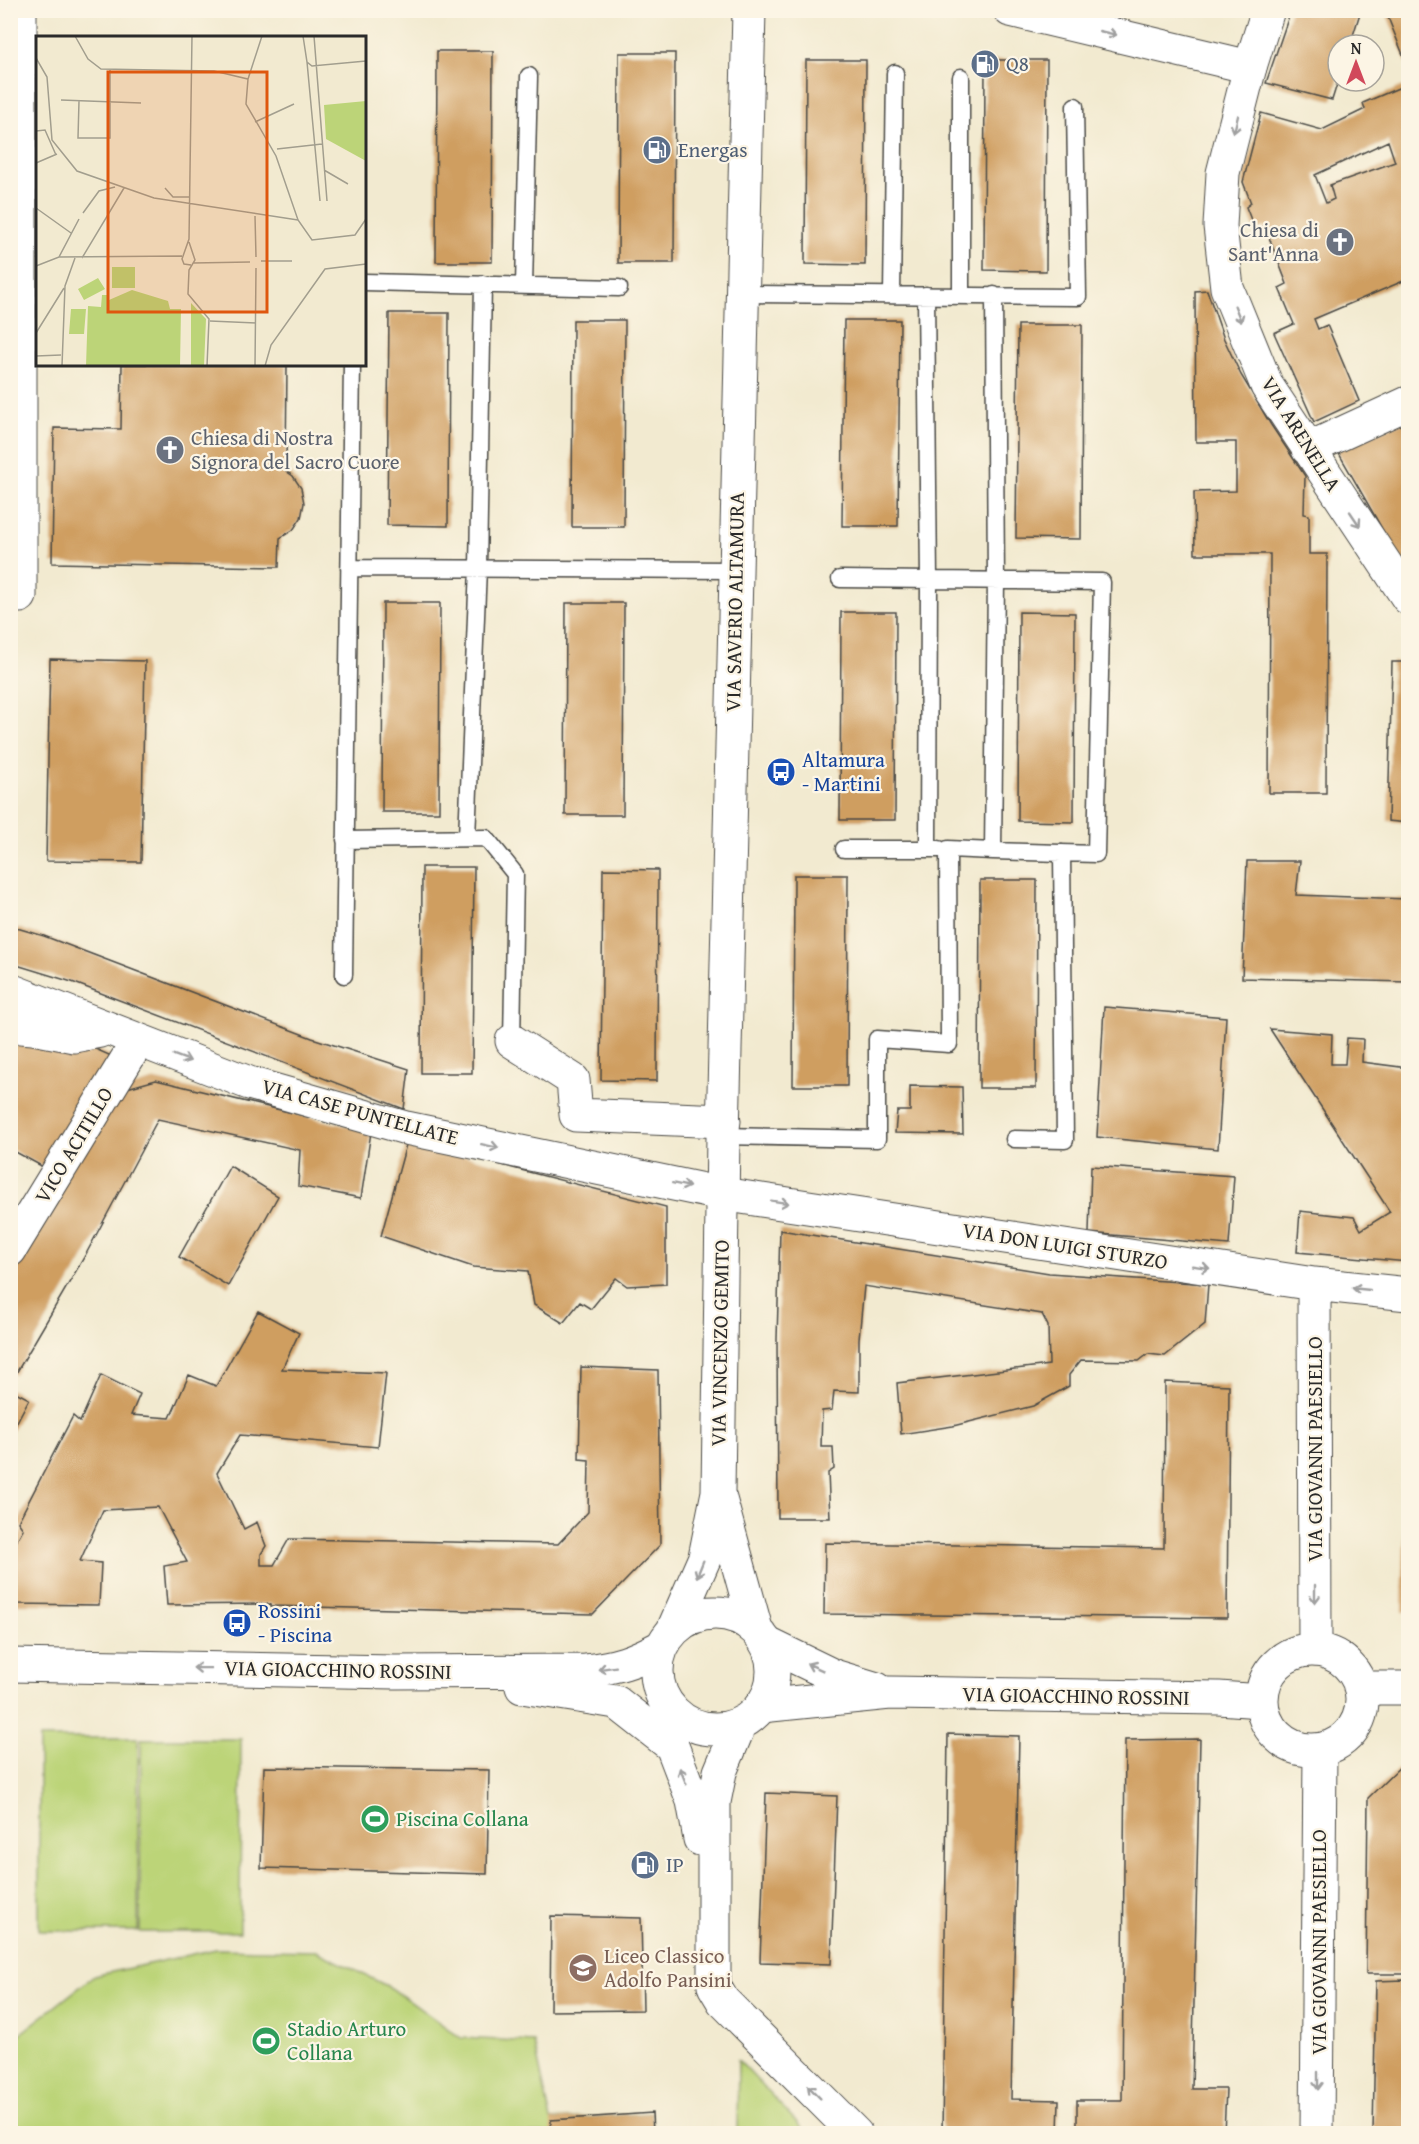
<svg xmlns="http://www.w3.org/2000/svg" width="1419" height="2144" viewBox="0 0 1419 2144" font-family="'Gentium Book Plus',serif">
	<rect width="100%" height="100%" fill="#fcf5e5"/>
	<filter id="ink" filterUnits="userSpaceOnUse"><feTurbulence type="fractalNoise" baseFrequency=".0167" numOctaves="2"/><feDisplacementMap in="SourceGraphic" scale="12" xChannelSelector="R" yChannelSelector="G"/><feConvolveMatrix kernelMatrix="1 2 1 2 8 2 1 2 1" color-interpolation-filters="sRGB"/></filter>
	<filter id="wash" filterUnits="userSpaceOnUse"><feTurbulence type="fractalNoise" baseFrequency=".008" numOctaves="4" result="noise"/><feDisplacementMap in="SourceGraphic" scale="24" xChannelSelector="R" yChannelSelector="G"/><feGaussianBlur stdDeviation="1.35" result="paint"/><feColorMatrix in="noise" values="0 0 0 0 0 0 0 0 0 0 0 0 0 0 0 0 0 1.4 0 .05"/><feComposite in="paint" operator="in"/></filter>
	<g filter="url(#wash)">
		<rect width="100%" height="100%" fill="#f2ead0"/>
		<path fill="#bcd478" stroke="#748052" stroke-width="1.5" d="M39,1738h99v193h-99z
			M141,1739h100l-1,193h-100z
			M216,1949l100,2 75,37 70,50 73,4 17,78 101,-7 1,20 -642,1v-93l83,-65z
			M738,2060l69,73h-70z"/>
		<g id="blocks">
			<path fill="#cf9e61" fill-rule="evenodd" d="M1291,10h70l-11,35h-12v36l-6,19 -66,-17z
				M1385,10h23v57z
				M437,51h56l-1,211h-56z
				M619,53h56l-1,210h-56z
				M806,60h60l-1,205 -60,-1z
				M985,60h62l-1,211 -62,-1z
				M1408,84v195l-94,40 4,10 9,-4 32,76 -45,21 -40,-89 20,-9 -15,-36 8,-4 -22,-57 -10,3 -9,-23 5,-4 -8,-21 18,-69 61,17 43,-21 -2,-6zM1388,141l7,21 -65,23 4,14 -8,4 -11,-28z
				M1207,290l17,49 17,36 30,50 34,51 -1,38 5,1v39h18l-1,239h-57l1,-239h-75l-1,-62 42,-1v-49h-40l-1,-151z
				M389,313h60l-1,213 -61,-1z
				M573,320h52l-1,207h-52z
				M844,320h56l-2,206h-56z
				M1018,325h64l-1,214 -65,-1z
				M122,364h165l-1,107 7,5 8,12 3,15 -3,15 -8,12 -13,8 -1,29 -227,-4 2,-135 67,1z
				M1408,420v154l-71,-124z
				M383,603h57l-1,209h-57z
				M566,603h58l-1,212h-58z
				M841,612h55l-1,208h-55z
				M1019,612l56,1 -1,209 -56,-1z
				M50,659l95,2 -4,201 -95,-1z
				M1392,662h16v161l-20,-2z
				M1247,861h53l-4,34 112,4v83l-166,-4z
				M422,867h52l-2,206h-51z
				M603,869l55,1 -1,211 -56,-1z
				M794,875h54l-1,211h-54z
				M980,880h57l-1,208h-57z
				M10,926l34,10 268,102 97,31 -5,40 -332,-127 -62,-19z
				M1104,1007l122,10 -8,132 -121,-12z
				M1270,1029l62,5 -1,30h14l2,-26 16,1 -1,23 46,6v194l-111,-10 3,-41 54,6 7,13 29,-18z
				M10,1037l74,7 32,14 -69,111 -37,-20z
				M156,1080l215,52 -10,66 -63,-12 2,-36 -142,-31 -72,135 -71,121 -5,-2v-112l110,-171z
				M910,1086l52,1 1,47 -68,-1 2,-22h13z
				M407,1141l259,66v77l-39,2 -11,-8 -25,31 -11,-7 -17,21 -29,-18 -6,-34 -55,-4 -92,-31z
				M230,1166l48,30 -50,90 -49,-29z
				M1091,1166l143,10 -5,69 -140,-12z
				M780,1230l269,43 159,11 -3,40 -40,32 -17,-2 -9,7 -58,-1 -12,15v11l-36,20 -80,20 -52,8 -4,-51 152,-18 -1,-39 -6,-12 -178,-28 -5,53v53l-25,-1 -2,19 -10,1 -1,36h12l1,22 -6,4 2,45h-52l-1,-179z
				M258,1311l41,22 -17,36 104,4 -8,74 -138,-12 -23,38 27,56 13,-7 9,24 -5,8v11h13l15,-26 269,5 30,-32 1,-52 -10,-1 2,-92 77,3 2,175 -67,69 -322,-8v-2l-104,1 -3,-39 23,-4 -29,-55 -55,3 -23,51 21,2 -2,42 -86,-1 -3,-13v-38l13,-24 -5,-7 55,-106 7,6 21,-47 39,19 -9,21 39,3 19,-43 27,11z
				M1165,1382l64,3 -2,233 -403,-4 1,-71 339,5z
				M10,1389l19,10 -19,36z
				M1407,1435h1v177h-6z
				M948,1734l71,2 -8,363 48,1 -1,33h-116z
				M1200,1739l-8,350h34l-2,44h-147v-33h45l3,-360z
				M1408,1759v215h-42l2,-176z
				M264,1767l225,3 -2,104 -226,-6z
				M766,1793l71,3 -6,168 -71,-2z
				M551,1916l90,2 2,92 -93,1z
				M1404,1980l4,8v145h-35l3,-152z
				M652,2113l1,20h-102v-13z"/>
		</g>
	</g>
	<g filter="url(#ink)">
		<use href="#blocks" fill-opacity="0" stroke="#494844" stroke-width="1.5"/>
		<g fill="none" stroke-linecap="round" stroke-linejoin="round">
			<g stroke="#494844" stroke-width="19">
				<path id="service" d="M961,77v218
					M364,282l255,6
					M524,286l5,-210
					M742,294l336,3 -3,-191
					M892,295l3,-222
					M926,295l3,285 -1,269
					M349,568l387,2
					M840,579l262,3 -6,272 -103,-3
					M467,838l11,-270 5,-284
					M345,840l141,-2 29,36 -3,167
					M844,849h95
					M344,975l8,-611
					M723,1136l154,3v-100l72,5 -1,-195 45,2 3,-271 -2,-285
					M1014,1139l51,1 -3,-287"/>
			</g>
			<g stroke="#494844" stroke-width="35">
				<path id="minor" d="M1250,67l-27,106 -3,53 7,62 40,98 141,212
					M1308,449l100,-46
					M10,596h10v-586
					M10,990l239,93 157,45 316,66 592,90 94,10
					M10,1026l23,2 41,8 26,-5
					M512,1041l61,39 3,35 148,6
					M10,1250l128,-209
					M1314,1284l1,366
					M768,1644l66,32 43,13
					M1262 1700a50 50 0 1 1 100 0a50 50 0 1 1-100 0Z
					M1360,1688h48
					M761,1706l129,-13 329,5 42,3
					M1317,2134l3,-384"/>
			</g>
			<g stroke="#494844" stroke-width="35">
				<path id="secondary" d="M1010,10l240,57 18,-57
					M720,1499l36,130
					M657 1671a58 58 0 1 1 116 0a58 58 0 1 1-116 0Z
					M673,1630l32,-73 13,-65 5,-356 26,-1126
					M10,1665l385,7 190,-1c32,-4 48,-9 76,-24
					M522,1687l94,15 56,44 21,55 7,38
					M740,1724l-20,48 -6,30v184l9,15 133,133"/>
			</g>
			<use href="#service" stroke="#fff" stroke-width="16"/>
			<use href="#minor" stroke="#fff" stroke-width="33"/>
			<use href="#secondary" stroke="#fff" stroke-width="33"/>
		</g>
		<defs><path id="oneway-shaft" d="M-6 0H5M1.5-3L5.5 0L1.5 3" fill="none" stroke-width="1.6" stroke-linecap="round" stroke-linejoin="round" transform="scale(1.5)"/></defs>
		<g stroke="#a0a0a0">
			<use href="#oneway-shaft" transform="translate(1108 33) rotate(13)"/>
			<use href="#oneway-shaft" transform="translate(1236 124) rotate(104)"/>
			<use href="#oneway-shaft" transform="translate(1238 314) rotate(68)"/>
			<use href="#oneway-shaft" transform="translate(1355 519) rotate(56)"/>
			<use href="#oneway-shaft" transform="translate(182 1058) rotate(21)"/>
			<use href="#oneway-shaft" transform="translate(490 1146) rotate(12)"/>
			<use href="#oneway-shaft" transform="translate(681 1185) rotate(12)"/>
			<use href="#oneway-shaft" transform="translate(780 1202) rotate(9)"/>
			<use href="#oneway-shaft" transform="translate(1201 1267) rotate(9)"/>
			<use href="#oneway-shaft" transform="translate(1361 1289) rotate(-174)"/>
			<use href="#oneway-shaft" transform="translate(700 1569) rotate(112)"/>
			<use href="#oneway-shaft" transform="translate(1315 1594) rotate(90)"/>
			<use href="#oneway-shaft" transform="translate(815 1667) rotate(-156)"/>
			<use href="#oneway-shaft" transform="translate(202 1668) rotate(-179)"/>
			<use href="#oneway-shaft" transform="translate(607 1668) rotate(171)"/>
			<use href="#oneway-shaft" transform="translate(683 1776) rotate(-112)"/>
			<use href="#oneway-shaft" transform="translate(1318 2081) rotate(90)"/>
			<use href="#oneway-shaft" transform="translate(814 2092) rotate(-135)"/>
		</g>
	</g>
	<defs>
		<g id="fuel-disc" transform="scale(1.5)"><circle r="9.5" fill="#5c6f8a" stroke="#fcf5e5"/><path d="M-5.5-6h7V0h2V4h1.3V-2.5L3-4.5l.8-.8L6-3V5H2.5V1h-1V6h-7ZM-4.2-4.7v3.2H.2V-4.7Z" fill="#fff"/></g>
		<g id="church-disc" transform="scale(1.5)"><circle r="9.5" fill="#6b7280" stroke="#fcf5e5"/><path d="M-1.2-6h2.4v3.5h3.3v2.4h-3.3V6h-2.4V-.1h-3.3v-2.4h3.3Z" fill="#fff"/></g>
		<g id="bus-disc" transform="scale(1.5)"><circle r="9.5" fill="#1a4fb4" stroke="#fcf5e5"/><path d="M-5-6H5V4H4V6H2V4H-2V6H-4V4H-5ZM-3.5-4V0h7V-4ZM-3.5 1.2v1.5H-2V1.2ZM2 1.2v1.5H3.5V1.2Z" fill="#fff"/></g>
		<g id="stadium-disc" transform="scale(1.5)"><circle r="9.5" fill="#2e9e5b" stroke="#fcf5e5"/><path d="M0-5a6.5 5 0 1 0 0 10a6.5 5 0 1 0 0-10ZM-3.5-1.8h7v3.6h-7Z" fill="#fff"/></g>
		<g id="school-disc" transform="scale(1.5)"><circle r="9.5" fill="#8d6e63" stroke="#fcf5e5"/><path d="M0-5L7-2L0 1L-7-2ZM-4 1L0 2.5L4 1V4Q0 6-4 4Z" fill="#fff"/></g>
	</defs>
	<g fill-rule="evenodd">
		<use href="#fuel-disc" x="985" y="64"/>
		<use href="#fuel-disc" x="657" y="150"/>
		<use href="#church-disc" x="1340" y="242"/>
		<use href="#church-disc" x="170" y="450"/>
		<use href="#bus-disc" x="781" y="772"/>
		<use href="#bus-disc" x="237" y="1623"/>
		<use href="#stadium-disc" x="375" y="1819"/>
		<use href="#fuel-disc" x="645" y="1865"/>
		<use href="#school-disc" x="583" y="1968"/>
		<use href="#stadium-disc" x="266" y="2041"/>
	</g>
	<g text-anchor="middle" stroke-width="4.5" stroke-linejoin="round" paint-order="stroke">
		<g font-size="21" fill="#4e5e75" stroke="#fcf5e5" text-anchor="start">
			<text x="1006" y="71">Q8</text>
			<text x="678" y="157">Energas</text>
			<text x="666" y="1872">IP</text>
		</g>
		<g font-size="21" fill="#5b616d" stroke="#fcf5e5" text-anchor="end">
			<text x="1319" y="237">Chiesa di<tspan x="1319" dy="24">Sant'Anna</tspan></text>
			<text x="191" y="445" text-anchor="start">Chiesa di Nostra<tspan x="191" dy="24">Signora del Sacro Cuore</tspan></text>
		</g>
		<g font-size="21" fill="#2b2b2b" stroke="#fcf5e5">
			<text transform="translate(1301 434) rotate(58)" y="7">VIA ARENELLA</text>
			<text transform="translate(735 602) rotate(-89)" y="7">VIA SAVERIO ALTAMURA</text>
			<text transform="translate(360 1112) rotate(15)" y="7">VIA CASE PUNTELLATE</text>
			<text transform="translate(74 1145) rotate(-59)" y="7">VICO ACITILLO</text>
			<text transform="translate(1065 1246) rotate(9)" y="7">VIA DON LUIGI STURZO</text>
			<text transform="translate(720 1343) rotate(-89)" y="7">VIA VINCENZO GEMITO</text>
			<text transform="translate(1315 1449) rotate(-90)" y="7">VIA GIOVANNI PAESIELLO</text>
			<text transform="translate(338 1670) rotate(1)" y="7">VIA GIOACCHINO ROSSINI</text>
			<text transform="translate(1076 1696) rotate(1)" y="7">VIA GIOACCHINO ROSSINI</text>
			<text transform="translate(1319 1942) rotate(-90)" y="7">VIA GIOVANNI PAESIELLO</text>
		</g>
		<g font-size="21" fill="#164399" stroke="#fcf5e5" text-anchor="start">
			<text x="802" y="767">Altamura<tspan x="802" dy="24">- Martini</tspan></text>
			<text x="258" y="1618">Rossini<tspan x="258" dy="24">- Piscina</tspan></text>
		</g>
		<g font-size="21" fill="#27864d" stroke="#fcf5e5" text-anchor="start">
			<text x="396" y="1826">Piscina Collana</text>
			<text x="287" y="2036">Stadio Arturo<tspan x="287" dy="24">Collana</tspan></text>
		</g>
		<g font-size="21" fill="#785e54" stroke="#fcf5e5" text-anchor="start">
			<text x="604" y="1963">Liceo Classico<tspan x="604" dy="24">Adolfo Pansini</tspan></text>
		</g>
	</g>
	<g transform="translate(36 36)">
		<rect width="330" height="330" fill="#f2ead0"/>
		<path d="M330,65v60l-40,-22 -2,-34zM76,231h23v21h-23zM62,242l7,11 -21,11 -6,-11zM96,254l36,11 2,8h11l-1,57h-94l2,-60 13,1 1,-12h7v5zM155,267l15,16 -2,47h-13zM35,273h15l-2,25h-15z" fill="#bcd478"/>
		<path fill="none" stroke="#a29e8e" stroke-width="1.5" d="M39,0l13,23 13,10 113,2 34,8 14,-43M267,0l4,26 5,4 54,-5M278,0l13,165M0,22l11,19 5,63 25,31 77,27 144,22M271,26l13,139M212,43l-2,25 30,52 22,64 14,20 43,-5 11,-16M25,64l80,3M43,65l-1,37h32v-68M219,86l39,-18M0,95l9,-1 11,25M241,113l45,-5M0,127l21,-9M288,134l24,14M129,152l8,9h16M0,172l35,25M47,177l16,-22 16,-4M219,180l1,41M153,206l6,18 -6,10 -1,24 21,25 -2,47M23,221l20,-38M46,222l42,-70M225,225h31M157,227l57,-1M155,229l-7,-1 -2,-5 7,-20 3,-203M0,230l23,-9 123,-1M174,285l46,2M0,297l28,-45M0,320l25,-1M26,330l3,-80 10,-28M219,330l1,-98M229,330l6,-21 54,-76 41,-5"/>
		<path fill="#df570e" fill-opacity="0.15" stroke="#df570e" stroke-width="3" d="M72,36h159v240h-159z"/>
		<rect width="330" height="330" fill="none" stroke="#2b2b2b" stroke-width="3"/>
	</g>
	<rect width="1419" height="2144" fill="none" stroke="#fcf5e5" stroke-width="36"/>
	<g transform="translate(1356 63)"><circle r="28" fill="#fcf5e5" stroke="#a8a49b" stroke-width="1.5"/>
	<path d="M0-4.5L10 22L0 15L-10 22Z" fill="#d1495b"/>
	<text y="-9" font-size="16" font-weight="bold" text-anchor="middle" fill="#2b2b2b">N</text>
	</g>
</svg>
